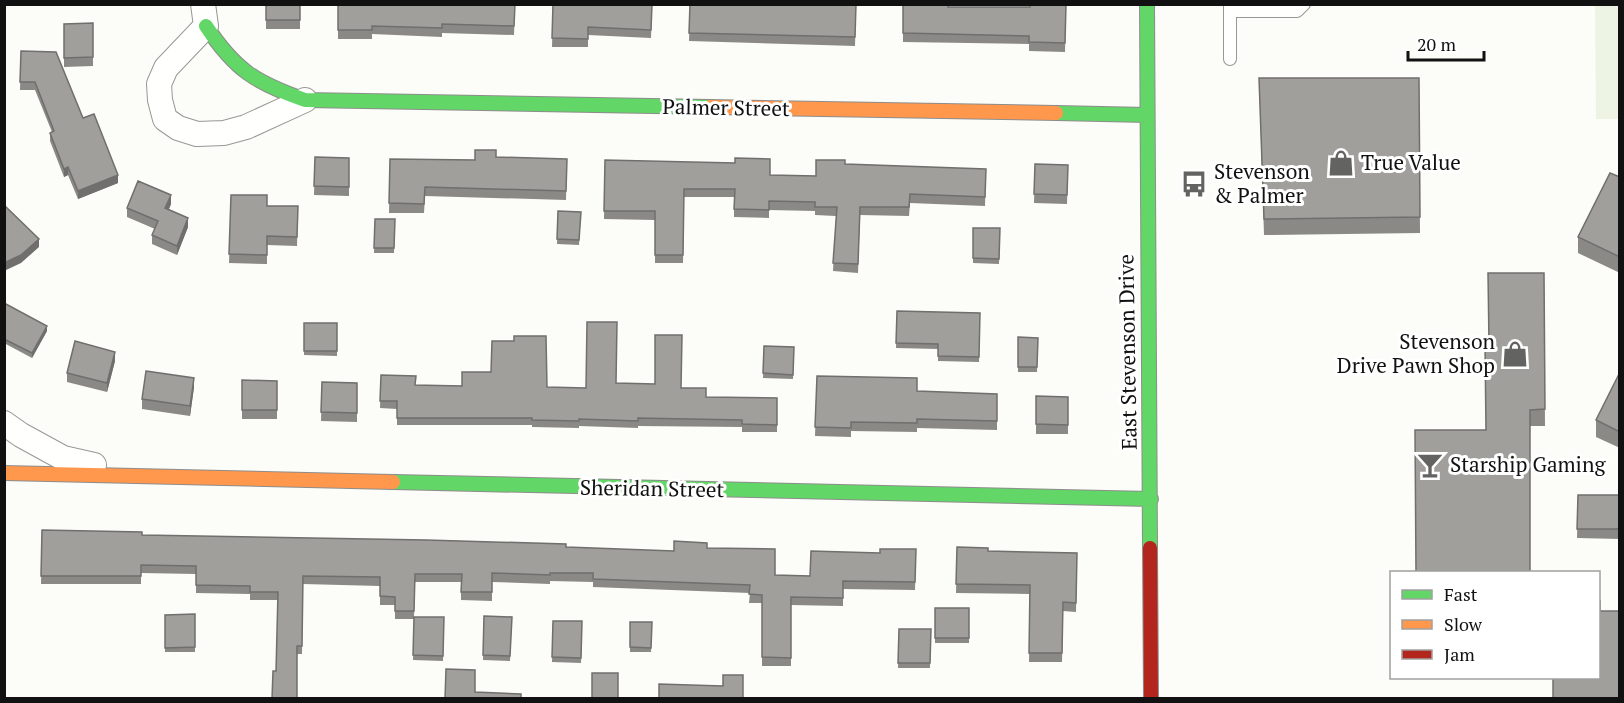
<svg xmlns="http://www.w3.org/2000/svg" width="1624" height="703" viewBox="0 0 1624 703" font-family="'PT Serif',serif">
	<rect width="100%" height="100%" fill="#fcfcf8"/>
	<path fill="#eef4e4" d="M1595,5h24v114h-23z"/>
	<g fill="none" stroke-linecap="round" stroke-linejoin="round">
		<g stroke="#979795" stroke-width="14">
			<path id="lane" d="M1230,11h67l7,-7
				M1230,59v-55"/>
		</g>
		<g stroke="#979795" stroke-width="26">
			<path id="street" d="M203,4l3,22 -40,42 -7,16 1,16 5,19 13,9 19,6 27,-1 22,-6 59,-27
				M4,423l17,12 42,23 31,7"/>
		</g>
		<g stroke="#8d8d8c" stroke-width="16">
			<path id="fast" d="M1147,4l3,544
				M206,26c29,44 50,57 99,74l405,7
				M1056,113l91,2
				M393,482l758,17"/>
		</g>
		<g stroke="#8d8d8c" stroke-width="16">
			<path id="slow" d="M710,107l346,6
				M4,473l389,9"/>
		</g>
		<g stroke="#8d8d8c" stroke-width="16">
			<path id="jam" d="M1150,548l1,150"/>
		</g>
		<use href="#lane" stroke="#fffffe" stroke-width="12"/>
		<use href="#street" stroke="#fffffe" stroke-width="24"/>
		<use href="#fast" stroke="#63d668" stroke-width="14"/>
		<use href="#slow" stroke="#ff974d" stroke-width="14"/>
		<use href="#jam" stroke="#b3261e" stroke-width="14"/>
	</g>
	<path fill="#8a8986" d="M266,4h34v25h-34z
		M338,4h177l-1,31 -72,-2v4l-70,-3v5h-34z
		M553,4h99l-1,34 -63,-3v12h-36z
		M690,4h166l-1,42 -166,-5z
		M903,4l45,3h82l36,-3 -1,48 -36,-1v-7l-126,-2z
		M93,23v43l-29,1v-43z
		M21,51l62,67 35,65 -40,16 -10,-24 -4,2 -14,-36v-8l2,-1 -17,-42h-15z
		M1259,78h160l1,155 -156,2z
		M315,157l34,1v38l-35,-1z
		M496,157l71,2 -1,41 -141,-4 -1,17h-35l1,-54 85,1z
		M605,160l165,15 46,1 29,-12 141,5 -1,37 -75,-3 -1,13 -49,-1 -2,58 -25,-2 3,-55 -21,-1v-4l-46,-1v8l-35,-1v-20h-50l-1,66h-28v-43l-51,-1z
		M1035,164l33,1 -1,39 -33,-1z
		M1620,177v96l-42,-20v-16z
		M231,195l36,11h31l-1,40 -30,-1v19l-38,-1z
		M171,204l-2,5 19,18 -11,28 -25,-11v-9l3,-6 -28,-12v-9z
		M558,211l23,1 -2,33 -22,-1z
		M375,219h20l-1,34h-20z
		M973,228h27l-1,36 -26,-1z
		M1544,273l1,153h-15l-44,4 3,-87z
		M4,303l43,28 -15,27 -28,-15z
		M897,311l83,2 -1,49 -41,-1v-12l-42,-1z
		M304,323h33v33l-33,-1z
		M1018,337l20,1 -1,34h-19z
		M764,346l30,1 -1,32 -30,-1z
		M115,361l-8,31 -40,-10v-9z
		M1620,372v76l-24,-11v-17z
		M381,375l34,10 171,3 30,-5 65,5 25,9 71,1v34h-35v-5l-104,-1v2l-59,-2v2l-47,-1v-2h-135v-16l-17,-1z
		M817,376l100,15 80,3v36l-80,-2v4l-66,-1v6l-36,-1z
		M242,380l35,1v38h-35z
		M322,382l35,1v39l-36,-1z
		M194,387l-4,29 -48,-7v-10z
		M1036,396l32,1v37h-32z
		M1578,495h42v44l-43,-1z
		M42,530l100,5 532,16 33,-3 68,27 35,1 70,-23 36,-4 -1,41 -72,-1v17l-52,-1v61h-29v-63h-13l1,-10 -157,-6v-5l-43,-1v3l-58,-2v19l-31,-1v-18h-46l-1,35h30l-1,44 -30,-1 1,-41h-19v-14h-15v-19l-77,-2 -1,70h-5l-21,17 2,-71h-28v-6l-54,-1v-19l-55,-1v11h-100z
		M957,547l31,4 89,2 -1,59 -13,-1 -1,51h-33l1,-68 -74,-1z
		M935,608h34v35h-34z
		M195,614v38h-30v-37z
		M484,616l28,1 -2,44 -27,-1z
		M553,621h29l-1,42 -29,-1z
		M630,622h22l-1,30h-21z
		M899,629h32l-1,39h-32z"/>
	<path fill="#706f6d" d="M68,167v8l-4,2v-8z
		M118,175v8l-40,16v-8z
		M171,195v9l-6,13v-9z
		M188,218v9l-11,28v-9z
		M39,239v8l-18,16 -17,8v-8z
		M47,326v5l-15,27v-5z
		M115,352v9l-8,31v-9z
		M194,378v9l-4,29v-10z"/>
	<path fill="#a09f9c" stroke="#706f6d" stroke-width="1.5" d="M266,4h34v16h-34z
		M338,4h177l-1,22 -72,-2v4l-70,-2v4h-34z
		M553,4h99l-1,26 -63,-3v12l-36,-1z
		M690,4h166l-1,33 -166,-4z
		M903,4h45v3h82v-3h36l-1,39 -36,-1v-6l-126,-3z
		M93,23v34l-29,1v-34z
		M21,51l35,1 27,66 11,-4 24,61 -40,16 -10,-24 -4,2 -14,-36 4,-2 -19,-49h-15z
		M1259,78h160l1,139 -156,2z
		M475,150h21v7l71,2 -1,32 -141,-4 -1,17 -35,-1 1,-44 85,1z
		M315,157l34,1v29l-35,-1z
		M735,158l35,1v16l46,1v-16h29v4l141,5 -1,28 -75,-3 -1,13h-49l-2,57 -25,-1 4,-56h-22v-5l-46,-1v9l-35,-1 1,-20h-51l-1,66h-28v-44h-51l1,-51 130,3z
		M1035,164l33,1 -1,30 -33,-1z
		M1610,173l10,4v80l-42,-20z
		M138,181l33,14 -6,13 23,10 -11,28 -25,-11 6,-14 -31,-13z
		M231,195h36v11h31l-1,31 -30,-1v19l-38,-1z
		M4,205l35,34 -18,16 -17,8z
		M558,211l23,1 -2,28 -22,-1z
		M375,219h20l-1,29h-20z
		M973,228h27l-1,31 -26,-1z
		M1488,273h56l1,136 -15,1v163h-114l-1,-143h71l-1,-87h4z
		M4,303l43,23 -15,27 -28,-14z
		M897,311l83,2 -1,44 -41,-1v-12l-42,-1z
		M587,322h30l-1,61 39,1v-49h27l-1,53h25v9l71,1v27l-35,-1v-4l-104,-2v3l-59,-2v2l-47,-1v-2h-135v-17h-17l1,-26 35,1 -1,9 47,1v-14h29l1,-31h22v-5h32l1,51 39,1z
		M304,323h33v28h-33z
		M1018,337l20,1 -1,29h-19z
		M75,341l40,11 -8,31 -40,-10z
		M764,346l30,1 -1,28 -30,-2z
		M146,371l48,7 -4,28 -48,-7z
		M1620,372v60l-24,-12z
		M817,376l100,2v13l80,3v27l-80,-2v4l-66,-1v6l-36,-1z
		M242,380l35,1v29h-35z
		M322,382l35,1v30l-36,-1z
		M1036,396l32,1v28l-32,-1z
		M1578,495h42v34h-43z
		M42,530l100,2v3l284,5 140,4v3l108,4v-10l33,2v5l68,1v26l35,1 1,-25 69,2v-4h36l-1,33 -72,-1v17l-52,-1v61l-29,-1v-62l-13,-1 1,-9 -157,-6v-6h-43v2l-58,-2v19h-31l1,-18h-47l-1,37h-19v-14l-15,-1v-19l-77,-1 -1,70h-5v53h-25l1,-28h3l2,-79h-28v-6l-54,-1v-19l-55,-1v11h-100z
		M957,547l31,1v3l89,2 -1,50 -13,-1 -1,51h-33l1,-68 -74,-1z
		M1599,601h1v10h20v88h-67v-21h46z
		M935,608h34v30h-34z
		M195,614v33l-30,1v-33z
		M484,616l28,1 -2,39 -27,-1z
		M414,617h30l-1,39 -30,-1z
		M553,621h29l-1,37 -29,-1z
		M630,622h22l-1,26 -21,-1z
		M899,629h32l-1,34h-32z
		M446,669l29,1v22l46,2v5h-76z
		M592,673h26v26h-26z
		M723,675h20v24h-84v-15l64,2z"/>
	<defs>
		<g id="shop-bare" transform="scale(2.07)"><path d="M-5-2.5h2.3a2.7 3.5 0 0 1 5.4 0H5L5.5 6h-11ZM-1.5-2.5h3a1.5 2.3 0 0 0-3 0Z" fill="#636362" stroke="#fff" stroke-width="2.5" paint-order="stroke"/></g>
		<g id="bus-bare" transform="scale(2.07)"><path d="M-5-6H5V4H4V6H2V4H-2V6H-4V4H-5ZM-3.5-4V0h7V-4ZM-3.5 1.2v1.5H-2V1.2ZM2 1.2v1.5H3.5V1.2Z" fill="#636362" stroke="#fff" stroke-width="2.5" paint-order="stroke"/></g>
		<g id="bar-bare" transform="scale(2.07)"><path d="M-6-5H6L.8 .8V4.5H3.5V6h-7V4.5H-.8V.8Z" fill="#636362" stroke="#fff" stroke-width="2.5" paint-order="stroke"/></g>
	</defs>
	<g fill-rule="evenodd">
		<use href="#shop-bare" x="1341" y="163"/>
		<use href="#bus-bare" x="1194" y="184"/>
		<use href="#shop-bare" x="1515" y="354"/>
		<use href="#bar-bare" x="1430" y="465"/>
	</g>
	<g text-anchor="middle" stroke-width="6" stroke-linejoin="round" paint-order="stroke">
		<g font-size="21" fill="#111" stroke="#fff">
			<text transform="translate(726 108) rotate(1)" y="7">Palmer Street</text>
			<text transform="translate(1128 352) rotate(-91)" y="7">East Stevenson Drive</text>
			<text transform="translate(652 489) rotate(1)" y="7">Sheridan Street</text>
		</g>
		<g font-size="21" fill="#111" stroke="#fff" text-anchor="start">
			<text x="1361" y="170">True Value</text>
			<text x="1214" y="179">Stevenson<tspan x="1214" dy="24">&amp; Palmer</tspan></text>
			<text x="1495" y="349" text-anchor="end">Stevenson<tspan x="1495" dy="24">Drive Pawn Shop</tspan></text>
			<text x="1450" y="472">Starship Gaming</text>
		</g>
	</g>
	<rect width="1624" height="703" fill="none" stroke="#111111" stroke-width="12"/>
	<rect x="1390" y="571" width="210" height="108" fill="#ffffff" stroke="#a0a0a0" stroke-width="1.5"/>
	<rect x="1402" y="590" width="30" height="9" fill="#63d668" stroke="#a0a0a0" stroke-width="1.5"/>
	<text x="1444" y="601" font-size="18" fill="#111111">Fast</text>
	<rect x="1402" y="620" width="30" height="9" fill="#ff974d" stroke="#a0a0a0" stroke-width="1.5"/>
	<text x="1444" y="631" font-size="18" fill="#111111">Slow</text>
	<rect x="1402" y="650" width="30" height="9" fill="#b3261e" stroke="#a0a0a0" stroke-width="1.5"/>
	<text x="1444" y="661" font-size="18" fill="#111111">Jam</text>
	<path d="M1408 51v9h76v-9" fill="none" stroke="#111111" stroke-width="3"/>
	<text x="1417" y="51" font-size="18" fill="#111111" stroke="#ffffff" stroke-width="4.5" paint-order="stroke">20 m</text>
</svg>
